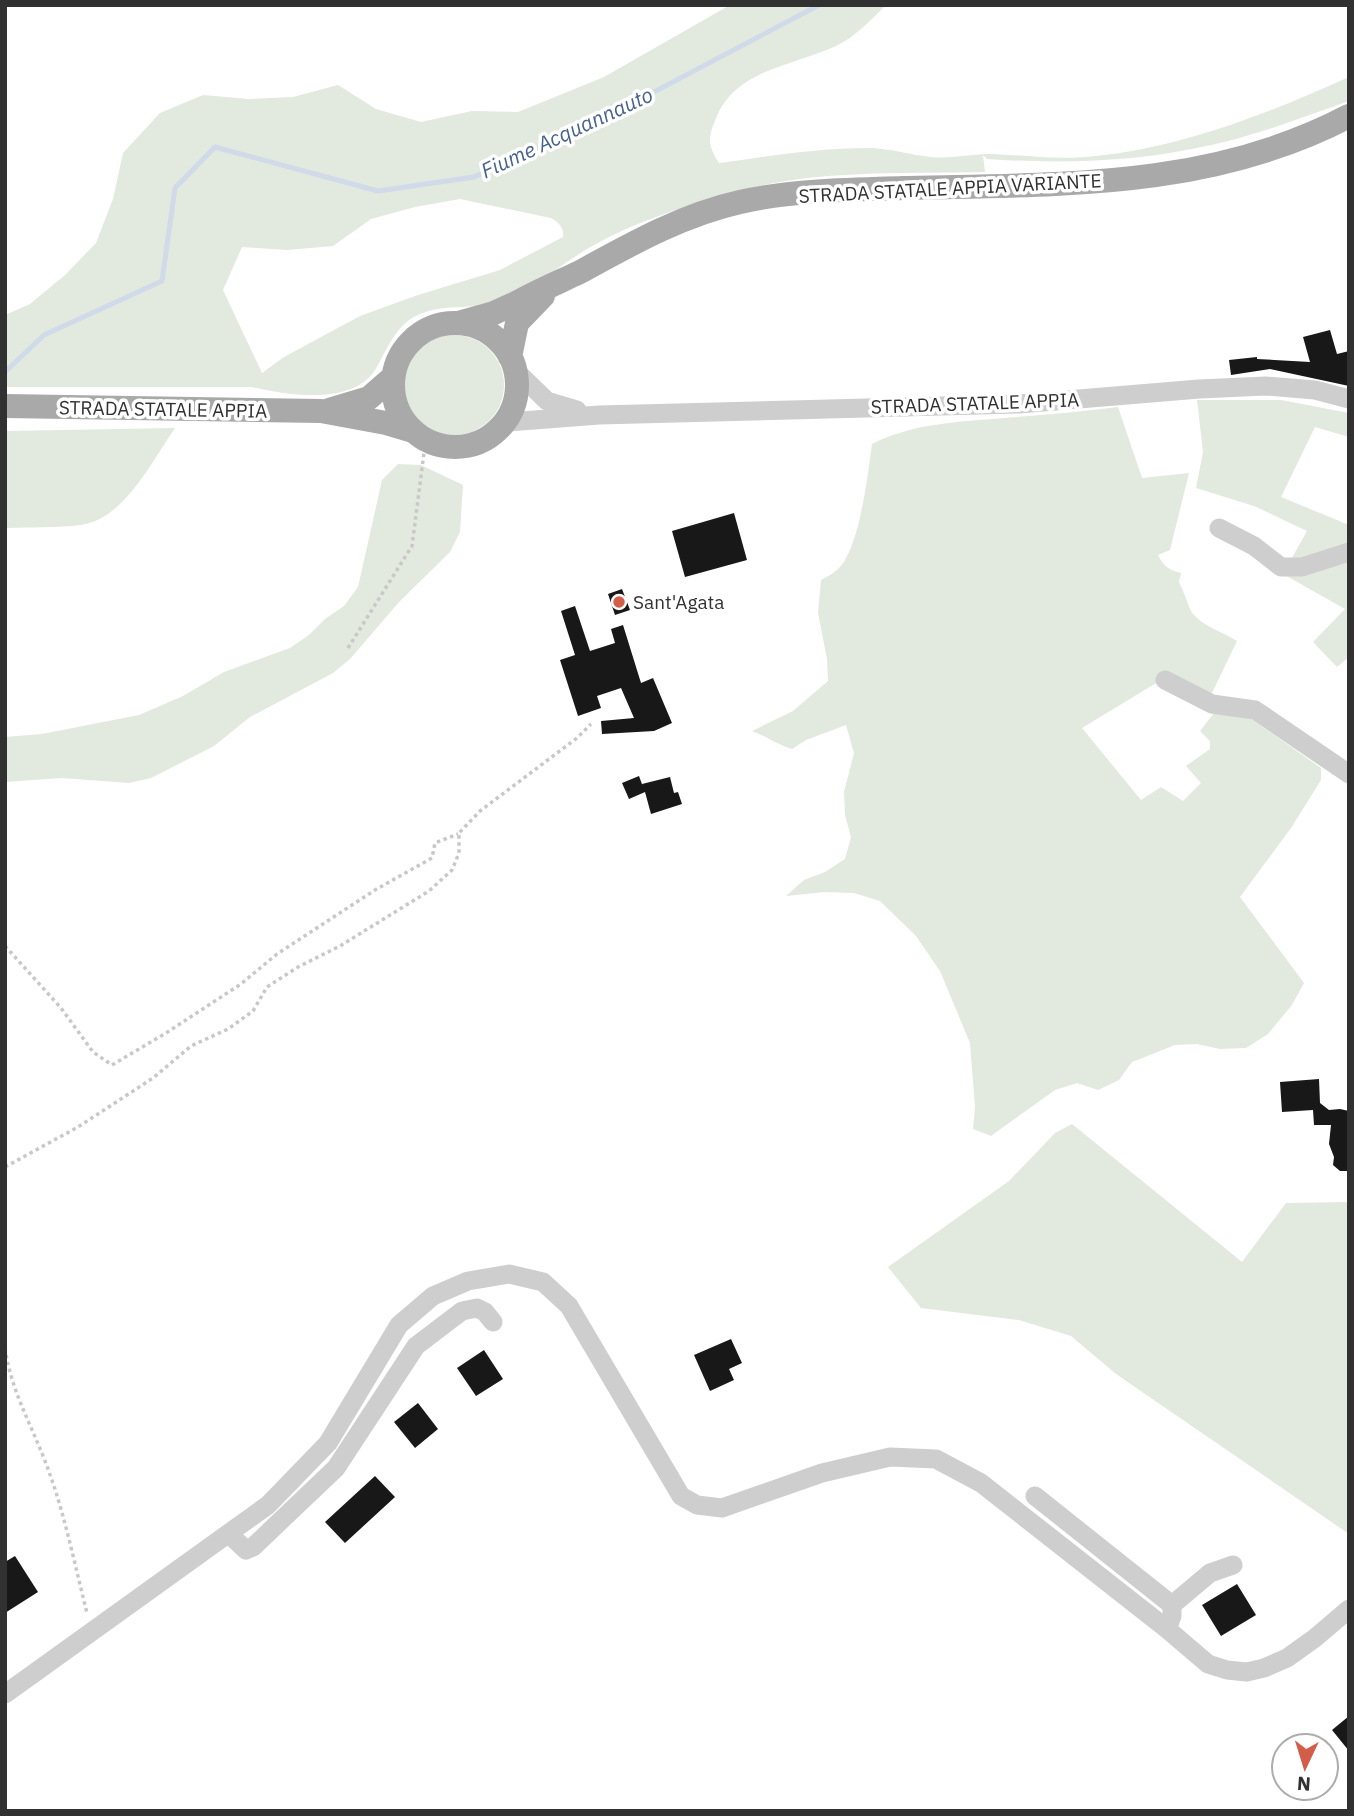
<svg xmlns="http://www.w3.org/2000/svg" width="1354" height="1816" viewBox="0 0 1354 1816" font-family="'IBM Plex Sans',sans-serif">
	<rect width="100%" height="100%" fill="#fff"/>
	<path fill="#e2e9de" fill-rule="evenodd" d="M730,5h156c-16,16 -30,31 -50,41 -43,20 -100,23 -120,72 -8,20 -9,26 3,45 50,-7 99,-15 149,-15 21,0 42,7 63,9 18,2 35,-2 53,-3 34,0 67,6 101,3 89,-7 183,-43 264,-80v24c-46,16 -91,34 -138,44 -74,17 -148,19 -224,14l-4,-4 2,17c-82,2 -174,-3 -253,21 -46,13 -96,28 -138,52 -23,13 -44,30 -67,42 -14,7 -35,18 -50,19 -20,2 -38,0 -57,8 -25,10 -32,35 -45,56 -23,36 -88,25 -123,17h-247v-72l25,-11 35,-29 31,-32 17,-44 10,-46 37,-40 43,-18 45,4 45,-2 45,-12 38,24 45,13 51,-11 46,1 86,-35zM460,199l91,19c8,5 13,9 12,19l-63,33 -82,25 -58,21 -76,41 -22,16 -39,-83 19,-43 45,3 46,-4 38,-27 44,-12z
		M404 385a50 50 0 1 1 100 0a50 50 0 1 1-100 0Z
		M1197,400h84l68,13v24l-34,-10 -34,70 68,28v20l-60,18 18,-32 -53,-25 -58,-18 7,-36z
		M1118,407l24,71 47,-5 -19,77 -12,5c5,11 11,15 23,18l-2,9c4,7 11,29 14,32 10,12 31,19 44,27l-27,56 -39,-23 -89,54 59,72 20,-13 22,14 18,-18 -15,-17 24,-17v-8l-10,-10 14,-18 36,5 71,50v12l-30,48 -51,69 64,86 -12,22 -24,29 -22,14 -26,1 -23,-5 -22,1 -43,17 -13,18 -21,10 -21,-7 -22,7 -64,46 -18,-7 2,-22 -5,-64 -30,-72 -24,-35 -36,-35 -26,-8 -29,-1 -39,4 18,-16 21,-8 20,-13 6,-22 -6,-22 -1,-23 10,-39 -8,-28 -40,15 -14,9c-14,-4 -26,-13 -40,-18l41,-20 35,-30 -1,-22 -9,-46 3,-33c10,-5 20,-11 25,-22 15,-26 22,-84 26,-114 41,-21 87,-22 132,-26 39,-3 76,-6 114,-11z
		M175,428c-23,33 -51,91 -94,97 -25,3 -51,2 -76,3v-97z
		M398,464l23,1 42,20 -3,47 -10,20 -50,49 -50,58 -17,14 -83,44 -36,29 -63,32 -22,5 -67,-5 -57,4v-45l37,-3 97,-19 44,-19 41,-24 66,-24 19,-13 16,-16 19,-13 14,-19 24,-107z
		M1349,558v99l-12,10 -24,-25 32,-33 -62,-35z
		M1072,1124l170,138 44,-59 63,-1v332l-233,-160 -45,-38 -52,-16 -98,-12 -33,-41 121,-86 46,-48z"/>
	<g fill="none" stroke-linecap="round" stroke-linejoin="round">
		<path stroke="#d0dae9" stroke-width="5" d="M5,372l39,-37 118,-54 13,-93 40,-41 163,44 96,-14 121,-54 224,-118"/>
	</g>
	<path fill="#181818" d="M1330,330l7,24 12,-3v35l-79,-17 -39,6 -2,-15 28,-3v2l53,3 -7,-25z
		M734,513l13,47 -62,17 -13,-46z
		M622,589l8,21 -15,5 -7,-21z
		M575,606l15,45 25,-8 -4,-14 12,-4 18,58 12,-5 19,45 -18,8 -52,3 -1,-13 33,-3 -13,-30 -24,8 4,12 -23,8 -18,-56 15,-5 -14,-44z
		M639,776l4,11 -1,-3 28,-7 4,16 4,-1 4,12 -31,10 -6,-22 -16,7 -7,-16z
		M1319,1079l1,24 9,7 11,-1 9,2v60h-9l-7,-6 1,-8 -5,-13 2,-19h-17l-1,-15 -31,2 -2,-30z
		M731,1339l11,24 -13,6 5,11 -24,11 -16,-36z
		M484,1350l19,29 -27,17 -19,-28z
		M418,1403l20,26 -23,19 -21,-26z
		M375,1476l20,21 -50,46 -20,-21z
		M15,1556l23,36 -33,21v-51z
		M1237,1584l19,31 -35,21 -19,-31z
		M1349,1716v35l-17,-21z"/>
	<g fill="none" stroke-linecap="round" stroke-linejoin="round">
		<path stroke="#c8c8c8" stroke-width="3.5" stroke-dasharray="3.5 3.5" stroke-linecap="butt" d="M348,648l64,-102 13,-101
			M5,946l56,62 32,44 19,13 54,-32 75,-49 36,-30 98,-64 57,-32 3,-15 23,-9
			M5,1167l73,-40 75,-49 38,-32 37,-17 25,-18 14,-24 31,-20 42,-21 89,-55 23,-21 7,-17v-20l21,-22 97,-73 14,-14
			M5,1348c6,42 25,74 40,113 19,49 29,101 42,152"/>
		<path stroke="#cecece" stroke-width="19" d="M515,370l32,31 30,9
			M501,427l7,-5 91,-7 420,-11 180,-15 67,-3 49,4 34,9
			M1219,528l35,18 27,21h21l47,-15
			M1165,680l47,24 43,6 94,64
			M1035,1496l137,109v11l-5,13
			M229,1534l17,16 7,-3 83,-79 80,-122 46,-35 15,-3 8,4 8,10
			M1172,1605l38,-32 23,-8
			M5,1694l263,-189 60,-62 71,-118 34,-29 35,-15 41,-7 34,8 26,24 112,190 16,9 25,3 100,-35 68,-16 46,2 45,24 186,146 41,35 19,6 20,2 17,-4 23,-10 28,-20 34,-29"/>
		<path stroke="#a9a9a9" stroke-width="24" d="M458,323l36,-10 24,-11c20,-11 41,-20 62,-30 51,-28 102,-57 160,-70 52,-12 109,-12 163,-14 154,-4 305,2 446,-72
			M393 385a62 62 0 1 1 124 0a62 62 0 1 1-124 0Z
			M510,357l7,-34 26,-27
			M5,406l316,5 65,12 27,8
			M329,410l40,-12 24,-21"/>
	</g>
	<circle fill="#d25d49" stroke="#fff" stroke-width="2.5" cx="619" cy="602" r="7"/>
	<g text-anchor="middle" stroke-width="7" stroke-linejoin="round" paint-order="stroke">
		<g font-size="19" fill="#313131" stroke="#fff">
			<text transform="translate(950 188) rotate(-3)" y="7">STRADA STATALE APPIA VARIANTE</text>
			<text transform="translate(975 403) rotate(-2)" y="7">STRADA STATALE APPIA</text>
			<text transform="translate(163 409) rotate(1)" y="7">STRADA STATALE APPIA</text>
		</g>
		<g font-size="19" fill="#313131" stroke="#fff" text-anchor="start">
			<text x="633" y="609">Sant'Agata</text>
		</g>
		<g font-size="21" font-style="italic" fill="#48628b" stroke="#fff">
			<text transform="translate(567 133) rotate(-25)" y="7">Fiume Acquannauto</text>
		</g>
	</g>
	<rect width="1354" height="1816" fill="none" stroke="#313131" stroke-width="14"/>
	<g transform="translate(1305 1767) rotate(184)"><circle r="33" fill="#ffffff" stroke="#adadad" stroke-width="2"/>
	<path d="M0-5L12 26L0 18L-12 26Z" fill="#d25d49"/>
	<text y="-10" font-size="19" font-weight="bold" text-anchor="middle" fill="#313131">N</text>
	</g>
</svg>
